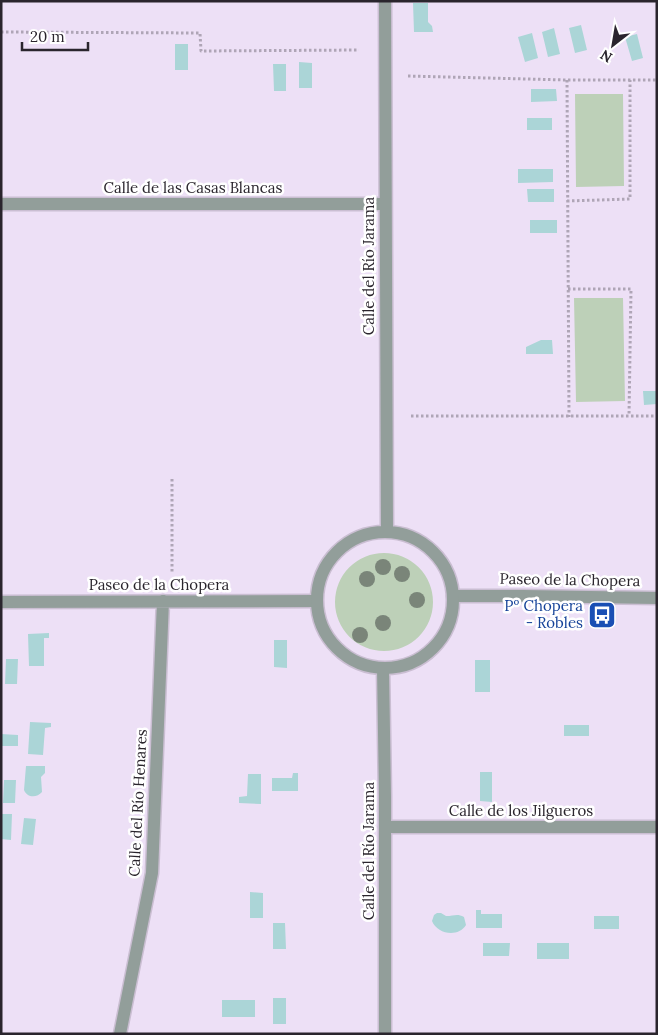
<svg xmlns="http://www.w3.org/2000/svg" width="658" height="1035" viewBox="0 0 658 1035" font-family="Lora,serif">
	<rect width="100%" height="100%" fill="#ede0f6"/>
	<path fill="#bdd0b8" d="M575,94h48l1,92 -48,1z
		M623,298l2,103 -49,1 -2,-104z
		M335 602a49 49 0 1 1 98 0a49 49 0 1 1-98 0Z"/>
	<path fill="#abd5d7" d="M413,3h15v19l4,4 1,6h-19z
		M581,25l6,25 -12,3 -6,-25z
		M554,28l6,26 -12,3 -6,-25z
		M532,33l6,25 -13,4 -7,-25z
		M637,34l6,24 -11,3 -7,-24z
		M175,44h13v26h-13z
		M299,62l13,1v25h-13z
		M273,64h13v27h-12z
		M531,89h25l1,12 -26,1z
		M527,118h25v12h-25z
		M518,169h35v13l-35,1z
		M527,189h27v13h-26z
		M530,220h27v13h-27z
		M541,340h11l1,14h-27v-7z
		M643,391h14v13l-13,1z
		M49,633v5h-5v28h-15l-1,-32z
		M274,640h13v28l-13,-1z
		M6,659h12l-1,25h-12z
		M475,660h15v32h-15z
		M30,722l21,1v4l-6,1 -2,27 -15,-1z
		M564,725h25v11h-25z
		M1,734l17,1v11h-17z
		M26,766h19v7l-4,4 1,15c-5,6 -15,6 -18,-2z
		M480,772h12v30l-12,-1z
		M293,773h5v18h-26v-13h20z
		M248,774h13v30l-22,-1v-6l8,-1z
		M4,780h12l-1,23h-12z
		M1,814h11l-1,26 -10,-1z
		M24,818l12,1 -3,26 -12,-1z
		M250,892l13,1v25h-13z
		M476,910h5v4h21v14h-26z
		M437,913h4l5,3c8,0 11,-3 18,1l2,8c-8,13 -29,9 -34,-4l2,-6z
		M594,916h25v13h-25z
		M273,923h12l1,26h-13z
		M483,943h27l-1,13h-26z
		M537,943h32v16h-32z
		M273,998h13v26h-13z
		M222,1000h33v17h-33z"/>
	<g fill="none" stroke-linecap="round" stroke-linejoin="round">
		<g stroke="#cabed2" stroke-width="15">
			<path id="minor" d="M1,204h384
				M453,596h70l134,2
				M1,602l315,-1
				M385,827h272
				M120,1034l32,-161 11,-272"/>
		</g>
		<g stroke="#cabed2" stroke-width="15">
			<path id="tertiary" d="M385,1l2,531
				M317 600a68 68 0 1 1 136 0a68 68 0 1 1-136 0Z
				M383,668l2,128v238"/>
		</g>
		<path stroke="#afa5b6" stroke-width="3" stroke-dasharray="2.5 2.5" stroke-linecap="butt" d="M1,32l199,1 1,18 158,-1
			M408,76l159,4h90
			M567,80l2,337
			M567,201l63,-2v-119
			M568,289h63l-2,127
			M411,416h246
			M172,479v93"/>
		<use href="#minor" stroke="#929e9a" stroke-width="12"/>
		<use href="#tertiary" stroke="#929e9a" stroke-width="12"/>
	</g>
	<g fill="#7a8579">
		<circle cx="383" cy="567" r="8"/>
		<circle cx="402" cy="574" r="8"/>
		<circle cx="367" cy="579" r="8"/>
		<circle cx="417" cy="600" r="8"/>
		<circle cx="383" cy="623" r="8"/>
		<circle cx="360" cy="635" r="8"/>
	</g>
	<defs>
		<g id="bus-square" transform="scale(1.4375)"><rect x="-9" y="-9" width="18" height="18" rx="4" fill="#1a4fb4" stroke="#fff"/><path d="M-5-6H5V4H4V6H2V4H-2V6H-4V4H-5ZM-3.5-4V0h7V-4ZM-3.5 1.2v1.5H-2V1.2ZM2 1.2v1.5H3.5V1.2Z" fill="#fff"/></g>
	</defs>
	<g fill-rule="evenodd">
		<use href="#bus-square" x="602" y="615"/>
	</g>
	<g text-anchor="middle" stroke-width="5" stroke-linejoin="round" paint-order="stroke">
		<g font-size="15" fill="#2a252d" stroke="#fff">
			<text x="193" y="193">Calle de las Casas Blancas</text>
			<text transform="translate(369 266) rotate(-90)" y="5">Calle del Río Jarama</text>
			<text transform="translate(570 580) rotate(1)" y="5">Paseo de la Chopera</text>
			<text x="159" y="590">Paseo de la Chopera</text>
			<text transform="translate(138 803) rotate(-87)" y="5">Calle del Río Henares</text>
			<text x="521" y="816">Calle de los Jilgueros</text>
			<text transform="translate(369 851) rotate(-90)" y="5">Calle del Río Jarama</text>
		</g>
		<g font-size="15" fill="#164399" stroke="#fff" text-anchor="end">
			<text x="583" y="611">Pº Chopera<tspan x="583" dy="17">- Robles</tspan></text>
		</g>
	</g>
	<rect width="658" height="1035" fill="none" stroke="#2a252d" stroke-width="5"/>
	<g transform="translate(613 45) rotate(211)" stroke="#ffffff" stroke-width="4" paint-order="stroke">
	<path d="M0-4L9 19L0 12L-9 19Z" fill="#2a252d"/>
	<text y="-8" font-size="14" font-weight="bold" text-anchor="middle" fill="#2a252d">N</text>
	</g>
	<path d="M22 42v8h66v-8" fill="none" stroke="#2a252d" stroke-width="2.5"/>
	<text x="30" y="42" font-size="15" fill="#2a252d" stroke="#ffffff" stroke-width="4" paint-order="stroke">20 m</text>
</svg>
